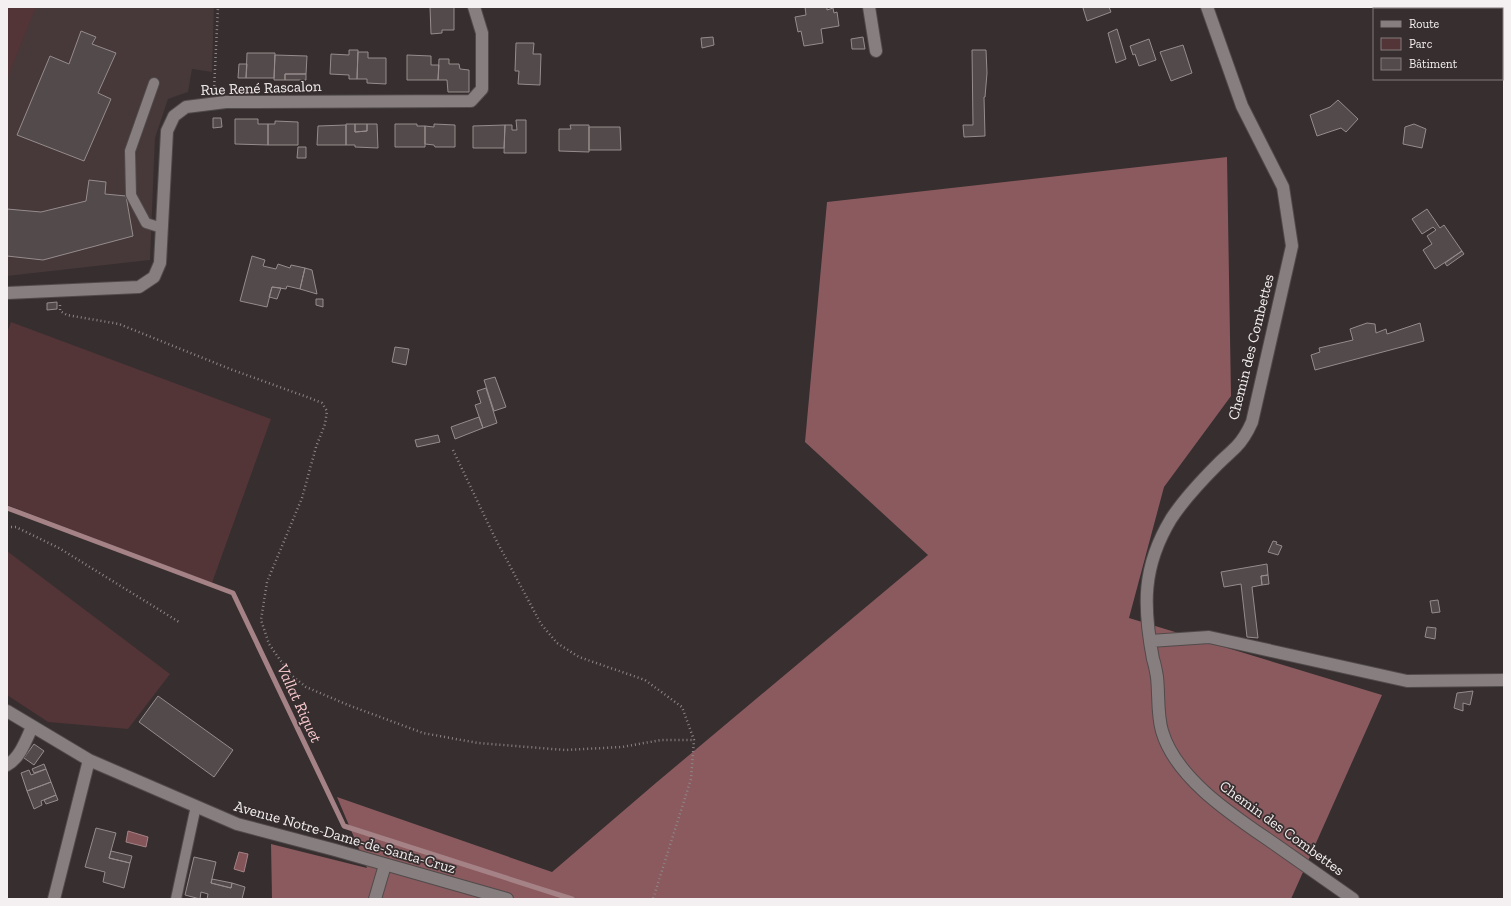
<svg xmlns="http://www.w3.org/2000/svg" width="1511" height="906" viewBox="0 0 1511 906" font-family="'Zilla Slab',serif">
	<rect width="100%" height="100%" fill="#362e2f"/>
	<path fill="#473839" d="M7,7h207l-2,65 -20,-3 -4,23 -20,7 -13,39 -5,122 -143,16z"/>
	<path fill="#533437" d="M7,7h29l-29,72z
		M11,322l260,97 -59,164 -205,-78v-172z
		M7,551l163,123 -42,55 -80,-7 -41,-27z"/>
	<path fill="#8a5a5e" d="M1227,157l4,239 -67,91 -35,131 253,77 -91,204h-1019l-1,-55 96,24 -30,-71 215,75 105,-90 271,-227 -123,-113 22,-240z"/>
	<path fill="#835458" stroke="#a58286" d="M128,831l20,6 -2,10 -20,-5z
		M239,852l9,2 -4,18 -10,-3z"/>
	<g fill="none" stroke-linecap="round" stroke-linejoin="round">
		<path stroke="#a58286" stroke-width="5" d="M7,508l226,85 111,233 228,73"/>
	</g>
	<path fill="#534a4b" stroke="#968c8d" d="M430,7h24v23h-12v3l-11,1z
		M805,7h22v3l6,-2 1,5 3,-1 2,14 -18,3 2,14 -19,3 -3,-15 -3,1 -3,-15 11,-2z
		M1086,7h23l2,5 -24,9 -4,-13z
		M1117,29l9,30 -10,4 -8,-30z
		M81,31l15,6 -4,7 24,9 -18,40 13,6 -27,62 -67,-26 33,-79 19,8z
		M713,37l1,8 -12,3 -1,-10z
		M863,37l2,12h-13l-1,-10z
		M1149,39l7,21 -17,6 -4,-12 -2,1 -3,-9z
		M516,43h18l-1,11h8l-1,31 -22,-1 1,-13h-4z
		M1183,45l9,28 -21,8 -11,-29z
		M349,50h9l-1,29h-8v-4l-19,-1 1,-20 18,1z
		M972,50h14l1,23 -2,24h-1l1,39 -21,1 -1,-12h10z
		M358,52h10v6h18v26l-19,-1v-4h-10z
		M247,53h28l-1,25h-28z
		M275,55l32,1 -1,18h-21v6h-11z
		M407,55l24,1v9h8l-1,15h-31z
		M439,59h10v5h10l1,5 9,1v22h-21l-1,-12h-9z
		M239,64h8l-1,14h-8z
		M285,74h21v6h-21z
		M1338,100l20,19 -12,13 -5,-4 -24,8 -7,-21 20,-8z
		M213,118h8l1,9 -9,1z
		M235,119h23v5h10v21l-33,-1z
		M516,120h10v33h-22l1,-28h7v5h5z
		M275,121l23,1v23h-30v-21h7z
		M346,124h9v8l12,-1v-7h10l1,24 -23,-1v-2h-9z
		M355,124h12v7l-12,1z
		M395,124h22v2h8v21h-30z
		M434,124l21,1v22h-20l-1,-2 -9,-1v-18l9,1z
		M1414,124l12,5 -4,19 -19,-4 2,-17z
		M346,125v20h-29l1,-19z
		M505,125l-1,23h-31v-22z
		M570,125h19v27l-30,-1v-22h12z
		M589,127h31l1,23h-32z
		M298,147h8v11h-9z
		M89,180l17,2 -1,12 21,2 7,40 -90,24 -36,-4v-47l34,3 45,-11z
		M1427,209l13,19 4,-3 18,26 -27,18 -12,-19 9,-6 -5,-8 9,-6 -3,-3 -11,7 -10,-15z
		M1462,251l2,3 -17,12 -2,-3z
		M252,256l13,4 -2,6 13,3 2,-5 12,4 1,-3 14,3 -5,21 -13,-3 -1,3 -14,-2 -5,20 -27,-6z
		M305,268l7,2 5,24 -17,-5z
		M272,287l9,1 -4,11 -8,-2z
		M316,299h7v8l-7,-2z
		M57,302v7l-10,1v-7z
		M1367,323l8,1 1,9 10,-4 1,5 33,-11 4,18 -109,29 -4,-15 9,-3 -1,-4 34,-8 -3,-11z
		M395,347l14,2 -3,16 -14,-3z
		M495,377l11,30 -12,4 -10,-31z
		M486,388l11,35 -14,5 -8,-23 6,-2 -4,-12z
		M479,417l4,11 -28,11 -4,-12z
		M438,435l2,7 -23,5 -2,-7z
		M1273,541l4,1 -1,2 6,2 -4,9 -10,-3z
		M1267,564l1,11 -7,1 1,9 -10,2 6,51 -11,-1 -6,-53 -17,3 -3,-15z
		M1268,575l1,9 -7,1 -1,-9z
		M1438,600l2,12 -8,1 -2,-12z
		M1427,627l9,1 -1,11 -10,-2z
		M1473,691l-3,14 -7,-2v8l-9,-3 3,-15z
		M158,696l75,54 -19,27 -75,-55z
		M34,744l10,7 -10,14 -10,-7z
		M44,764l2,5 -12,4 -2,-4z
		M46,769l5,13 -24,9 -6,-18 8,-3 2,5z
		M51,782l5,13 -15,6 1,4 -8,4 -7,-18z
		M56,795l2,5 -12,4 -2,-4z
		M96,828l20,5 -7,25 21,5 -6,25 -21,-6 2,-10 -20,-5z
		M111,851l21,5 -2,7 -21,-5z
		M194,857l22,5 -5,21 20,5 1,-5 13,4 -3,12h-35l1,-5 -7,-2 -1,7 -15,-4z
		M212,879l20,4 -1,5 -20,-5z"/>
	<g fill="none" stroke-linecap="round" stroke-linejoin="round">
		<g stroke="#514a4b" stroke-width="12">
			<path id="lane" d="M154,83l-24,68 1,44 15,28 16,5
				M176,899l20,-93"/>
		</g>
		<g stroke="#514a4b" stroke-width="14">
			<path id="street" d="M869,7l7,44
				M1207,7l35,99 41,81 9,59 -40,176c-4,9 -9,18 -16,25 -6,6 -12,11 -18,17 -17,17 -34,35 -47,55 -29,48 -28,87 -18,140 2,6 3,12 4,18 2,18 0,37 5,54 14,49 75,87 114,114 26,18 51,36 77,54
				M7,293l132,-6 15,-10 6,-14 7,-132 7,-15 12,-9 40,-5 245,-1 11,-12v-56l-8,-26
				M1150,641l59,-4 198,44 97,-1
				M7,711l82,49 148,64 98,26 172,49
				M7,765c13,-7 19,-25 25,-38
				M54,899l35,-139
				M375,899l10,-34"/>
		</g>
		<path stroke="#8d8687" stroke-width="2.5" stroke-dasharray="1 3" stroke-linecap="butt" d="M214,90l4,-83
			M60,305v6l7,4 52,9 111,45 77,28 15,6 5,8 -2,13 -9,23 -14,51 -35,84 -6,38 8,24 21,30 16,13 42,18 75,28 55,10 87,7 57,-3 39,-7h33
			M453,450l42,88 46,86 16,19 22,14 66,23 37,27 12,33 -3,39 -38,120
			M7,527h9l43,21 120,74"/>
		<use href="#lane" stroke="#877e7f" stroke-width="10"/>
		<use href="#street" stroke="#877e7f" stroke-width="12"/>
	</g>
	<g text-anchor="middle" stroke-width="3.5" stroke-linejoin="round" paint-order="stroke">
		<g font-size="15" fill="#f4eff0" stroke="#362e2f">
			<text transform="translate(261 88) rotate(-2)" y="5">Rue René Rascalon</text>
			<text transform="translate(1251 347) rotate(-76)" y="5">Chemin des Combettes</text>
			<text transform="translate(1282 828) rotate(36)" y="5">Chemin des Combettes</text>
			<text transform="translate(345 837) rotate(16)" y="5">Avenue Notre-Dame-de-Santa-Cruz</text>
		</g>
		<g font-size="16" font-style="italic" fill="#fdcccf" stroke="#362e2f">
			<text transform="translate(300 703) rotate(65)" y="6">Vallat Riquet</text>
		</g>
	</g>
	<rect width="1511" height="906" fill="none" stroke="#f4eff0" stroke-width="16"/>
	<rect x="1373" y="8" width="130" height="72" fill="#362e2f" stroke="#827b7c"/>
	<rect x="1381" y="21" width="20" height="6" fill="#877e7f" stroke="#827b7c"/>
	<text x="1409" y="28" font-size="12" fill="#f4eff0">Route</text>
	<rect x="1381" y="38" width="20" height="12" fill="#533437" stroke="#827b7c"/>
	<text x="1409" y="48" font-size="12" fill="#f4eff0">Parc</text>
	<rect x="1381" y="58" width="20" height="12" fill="#534a4b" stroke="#827b7c"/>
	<text x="1409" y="68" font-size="12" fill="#f4eff0">Bâtiment</text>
</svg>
